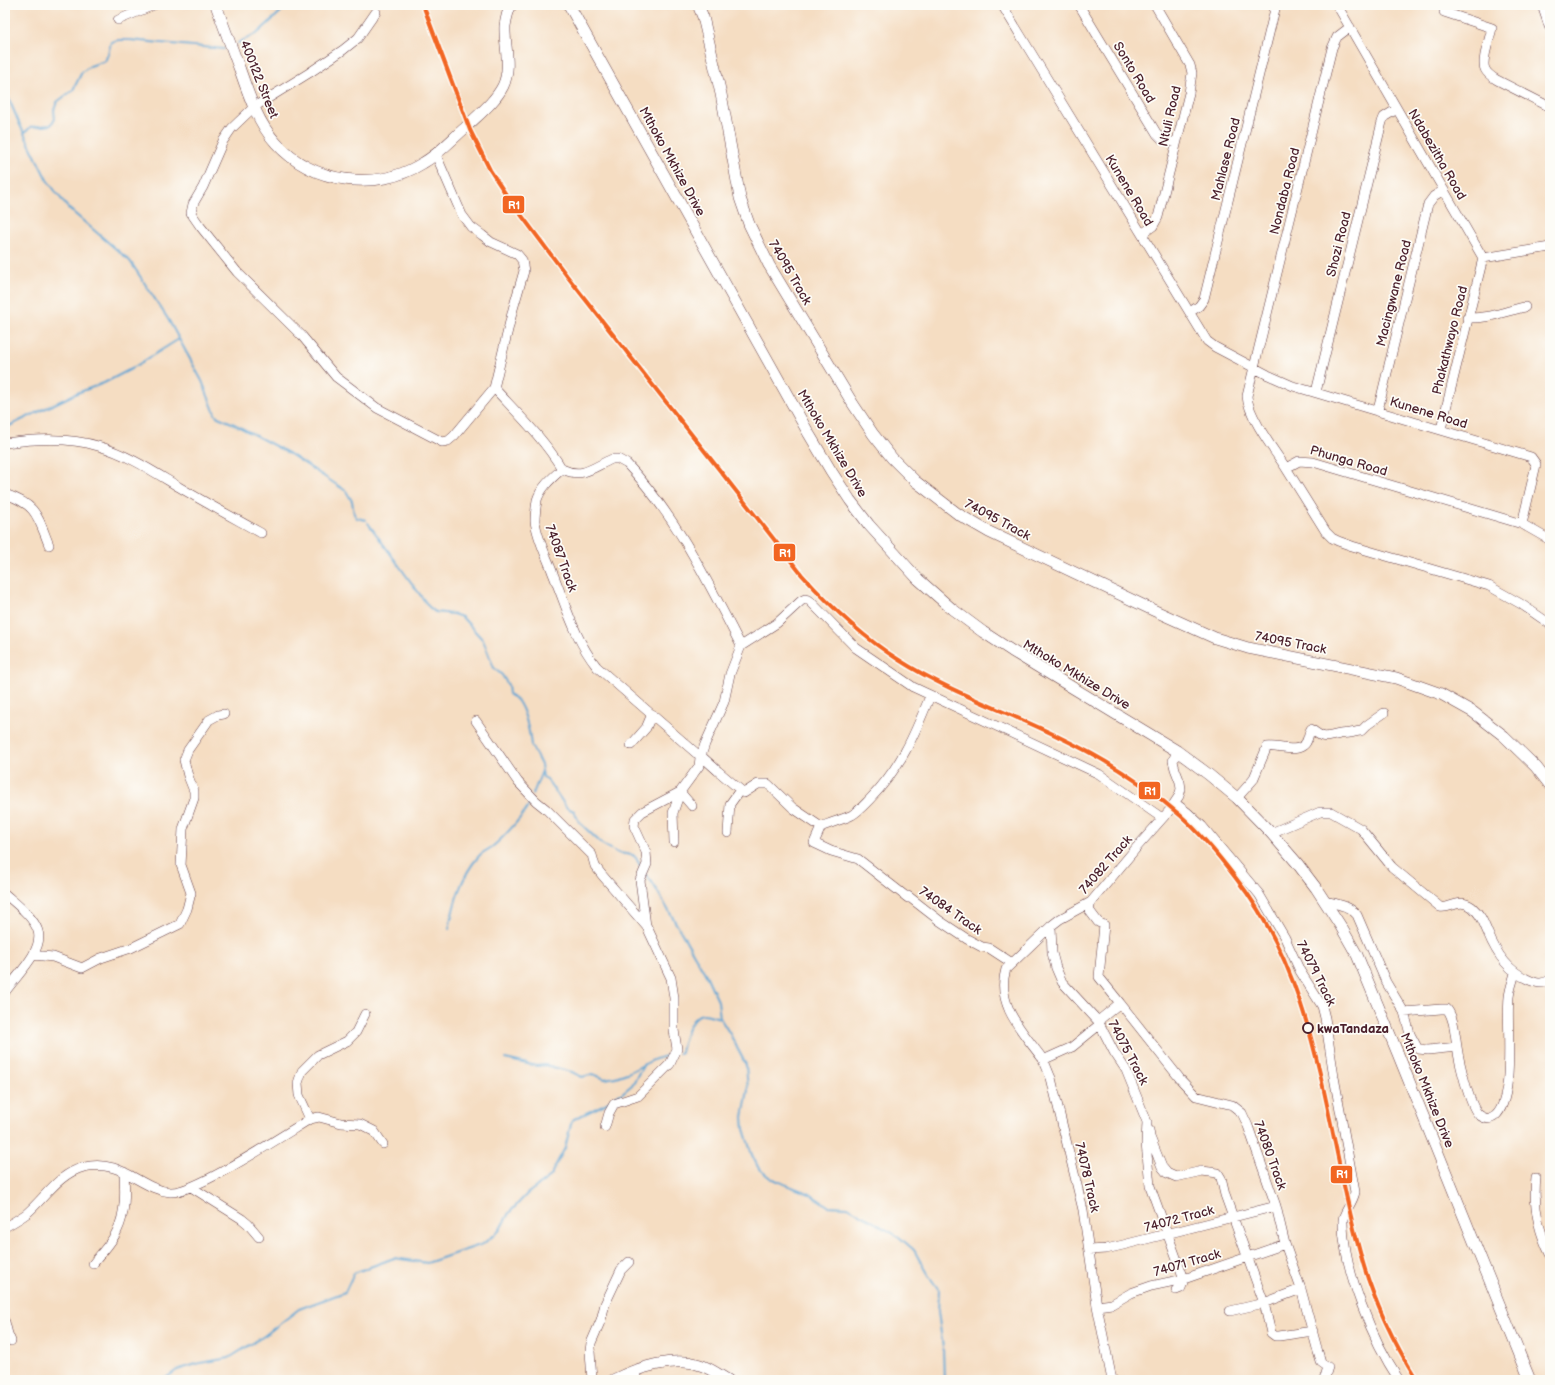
<svg xmlns="http://www.w3.org/2000/svg" width="1555" height="1385" viewBox="0 0 1555 1385" font-family="'Balsamiq Sans',sans-serif">
	<rect width="100%" height="100%" fill="#fdfcf7"/>
	<filter id="ink" filterUnits="userSpaceOnUse"><feTurbulence type="fractalNoise" baseFrequency=".025" numOctaves="2"/><feDisplacementMap in="SourceGraphic" scale="8" xChannelSelector="R" yChannelSelector="G"/><feConvolveMatrix kernelMatrix="1 2 1 2 8 2 1 2 1" color-interpolation-filters="sRGB"/></filter>
	<filter id="wash" filterUnits="userSpaceOnUse"><feTurbulence type="fractalNoise" baseFrequency=".012" numOctaves="4" result="noise"/><feDisplacementMap in="SourceGraphic" scale="16" xChannelSelector="R" yChannelSelector="G"/><feGaussianBlur stdDeviation="0.9" result="paint"/><feColorMatrix in="noise" values="0 0 0 0 0 0 0 0 0 0 0 0 0 0 0 0 0 1.4 0 .05"/><feComposite in="paint" operator="in"/></filter>
	<g filter="url(#wash)">
		<rect width="100%" height="100%" fill="#f5ddc2"/>
		<g fill="none" stroke-linecap="round" stroke-linejoin="round">
			<path stroke="#5da4d3" stroke-width="2" d="M238,43l21,-11 29,-27
				M5,90l15,35 27,55 21,28 62,53 38,58 34,62 14,35 18,8 56,30 56,37 6,10 2,13 3,4 9,2
				M24,133l7,-6 20,-2 4,-6 -1,-9 3,-8 16,-12 9,-18 8,-6 15,-5 3,-7 3,-12 7,-2h12l94,9
				M5,428l72,-35 27,-10 27,-14 48,-30
				M368,523l61,84 6,5 18,2 9,3 21,23 11,28 8,7 6,10 1,9c2,2 6,4 8,6 8,10 13,33 14,45
				M532,747l9,18 2,12 5,4 19,27 7,3 5,11 23,22 16,9 15,2 3,3 6,11
				M533,794l9,-23
				M645,874l7,8 54,93 12,26 2,17 10,16 16,31 2,25 -5,27 1,12 8,26 7,14 10,8 15,7 26,10 18,12 20,1 51,30 15,13 12,22 13,18 -1,22 5,36 1,32
				M449,929c5,-26 12,-53 30,-73 3,-4 9,-6 13,-9 10,-8 35,-34 39,-47
				M679,1053l2,-1c2,-10 8,-35 21,-38 5,-1 12,3 18,4
				M505,1059l32,7 8,-1 27,7 10,5 11,-3 12,5c7,-1 15,-3 22,-6 15,-6 27,-17 44,-17
				M163,1380l14,-10 23,-7 29,-5 35,-22 35,-27 46,-17 9,-19 40,-15 33,5 56,-19 16,-13 10,-18 19,-20 24,-18v-3l13,-24 7,-28 37,-18 7,-7 5,-1 11,-9 12,-21"/>
		</g>
	</g>
	<g filter="url(#ink)">
		<g fill="none" stroke-linecap="round" stroke-linejoin="round">
			<g stroke="#643c42" stroke-width="10">
				<path id="minor" d="M1002,5l205,336 8,6 53,28 25,11 238,71 5,7 -1,5 -13,55
					M1079,5l78,129 5,5 14,4
					M1337,5l146,253 67,-11
					M376,12l-18,26 -15,12 -34,23 -55,34 -22,21 -9,13 -20,46 -10,17 -2,9 9,13 37,46 65,64 34,41 41,31 65,34 6,-1 6,-5 40,-48 19,-79 11,-38 -2,-11 -5,-6 -26,-12 -9,-7 -11,-8 -9,-12 -26,-60
					M1444,12l48,16c-2,10 -11,33 -7,41 2,5 7,8 12,11l53,27
					M118,20l36,-15
					M1142,234l11,-8 5,-9 31,-124 3,-20 -2,-8 -35,-60
					M1190,312l9,-6 5,-7 72,-294
					M1467,318c23,1 37,-7 58,-11
					M494,388c24,26 50,51 68,81
					M1316,392l66,-270 2,-5 13,-8
					M1378,410l50,-206 6,-8 10,-6
					M1441,429l42,-171
					M5,443c31,-4 63,-6 93,3 29,8 56,26 81,41 27,16 55,31 82,46
					M612,459h6l9,5c50,53 81,118 114,182l-11,28 -6,28 -19,42 -3,9 -3,1 -3,-1 -99,-86c-22,-27 -32,-64 -45,-96 -6,-16 -15,-33 -17,-50 0,-6 1,-14 2,-21 4,-13 15,-22 25,-31 21,10 31,-2 50,-10z
					M1286,468c-12,-18 -38,-52 -39,-72l85,-348 5,-11 13,-10
					M5,494c32,11 32,21 44,51
					M1550,540l-28,-16 -209,-62 -14,-1 -13,7 40,64 6,6 6,3 14,5 137,40 32,18 29,20
					M741,646l36,-23 24,-22 4,-2 4,1 47,48 57,39 186,87 63,44
					M476,721l42,61 18,19 10,8 46,46 3,11 7,9 45,52 24,51 3,20v32l3,19 -7,15 -32,32 -24,8 -5,9 -4,14
					M631,745l15,-17 6,-14
					M699,754l19,17 26,22 14,-9h10l25,24 28,19 -7,16 17,8 27,8 50,39v-2l32,25 27,18 15,8 7,1 23,15
					M680,792l12,14
					M1237,798l16,-18 14,-33c11,-2 29,7 38,-3 4,-5 3,-11 6,-15 14,11 13,8 29,5 3,-1 6,0 9,-1 5,0 7,-2 12,-2l6,-6 17,-12
					M1175,803l12,9 15,14 57,68 26,44 15,33 22,35 3,12 9,59 21,115c-2,11 -12,21 -12,28 -1,47 30,121 56,160
					M821,827c10,-5 21,-7 31,-12 7,-4 13,-11 18,-16 31,-32 44,-63 60,-103
					M728,833l2,-29 10,-14
					M1271,833l49,-21h11l30,17 31,38 48,40c9,3 19,-10 32,0 10,9 11,15 16,26 8,20 19,37 39,46 9,4 14,6 23,1
					M674,842l-1,-29 7,-21
					M5,894c11,10 28,22 33,37 6,20 -22,45 -33,61
					M1324,901c12,3 25,4 33,14l29,67 18,30 37,-3h6l2,3c6,10 6,23 8,35 2,14 12,57 21,67 5,4 11,7 17,2 21,-18 11,-92 14,-119 1,-9 4,-16 6,-24
					M1091,902l-2,8 9,12 6,3 -5,52 21,26 -22,18
					M646,926l-6,-46 7,-16 -1,-12 -12,-26 1,-7 7,-7 38,-20 19,-26 1,-8 -1,-4
					M1051,926l1,27 4,15 6,14 36,39 16,31 12,18 21,52 -1,21 4,43 34,93 -3,9 -5,2
					M33,955l20,2 29,11 19,-10 30,-10 49,-24 7,-15 4,-16 -10,-28 2,-36 11,-31v-7l-6,-15 -4,-16 4,-10 21,-30 9,-5 6,-1
					M1120,1003l61,77 15,16 36,9 10,8 6,13 28,80 9,38 16,45 17,63 3,10 7,5 -4,13
					M1404,1012l6,22 8,15 10,1 29,-3
					M1043,1060l29,-13 27,-22
					M310,1119l-11,-24 -1,-12 4,-12 16,-16 29,-14 9,-9 9,-18
					M1149,1130l1,7 12,30 5,6 9,4 26,-6 16,2 3,5 4,17 39,108 7,30 4,3h4l34,-5
					M1536,1178c-3,27 2,52 14,76
					M191,1187l51,32 6,5 11,13
					M5,1227c7,-4 14,-8 21,-13 19,-16 32,-40 58,-47 37,-9 56,22 86,25 24,2 115,-58 140,-73l9,-2 22,6 19,1 14,7 9,13
					M1089,1250l17,-1 17,-4 153,-39
					M93,1264c8,-11 19,-21 24,-33 9,-18 8,-40 7,-59
					M1097,1306l15,-2 19,-11 20,-7 33,-7 101,-35
					M1230,1311l34,-8 37,-14
					M5,1322l3,12 3,7
					M634,1370l3,10
					M592,1380l-2,-29 1,-8 10,-23 4,-16 16,-34 8,-8
					M1112,1380l-15,-74 -14,-96 -32,-132c-3,-6 -5,-14 -9,-20 -19,-26 -47,-53 -36,-89l45,-43 9,-7 31,-17 46,-55 32,-36 10,-15 2,-7 -1,-7 -5,-13 -2,-8 4,-10"/>
			</g>
			<g stroke="#643c42" stroke-width="12">
				<path id="tertiary" d="M216,5c8,22 16,44 24,65 9,26 18,53 36,73 37,41 101,49 147,20 16,-9 28,-23 42,-35 13,-13 30,-26 38,-42 9,-19 1,-41 2,-60 1,-7 3,-15 6,-21
					M569,5l240,429 22,37 19,29 19,25 49,54 34,30 31,23 29,19 165,100 31,23 29,24 34,35 26,30 19,25 24,37 17,30 41,99 132,326
					M698,5l5,12 18,77 19,104 9,26 20,41 84,139 20,30 19,24 23,23 43,33 31,18 164,78 62,28 33,10 148,30 45,16 32,18 31,24 32,31 14,18
					M1543,5l7,21
					M613,1380c24,-12 60,-24 87,-15 10,3 19,10 28,15"/>
			</g>
			<use href="#minor" stroke="#fff" stroke-width="9"/>
			<use href="#tertiary" stroke="#fff" stroke-width="11"/>
			<g stroke="#fdfcf7" stroke-width="7">
				<path id="rail-1" d="M423,5l47,125 20,40 17,26 60,80 235,299c29,32 60,62 97,85 50,32 107,51 160,77 44,21 86,47 122,79 20,18 38,40 54,61 87,109 90,257 128,386 12,41 31,80 54,117"/>
			</g>
			<use href="#rail-1" stroke="#f26522" stroke-width="4"/>
		</g>
	</g>
	<circle fill="#fdfcf7" stroke="#4a1f2b" stroke-width="2" cx="1308" cy="1028" r="5"/>
	<g text-anchor="middle" stroke-width="3.5" stroke-linejoin="round" paint-order="stroke">
		<g font-size="13" fill="#4a1f2b" stroke="#fdfcf7">
			<text transform="translate(1135 72) rotate(59)" y="5">Sonto Road</text>
			<text transform="translate(260 79) rotate(68)" y="5">400122 Street</text>
			<text transform="translate(1169 116) rotate(-77)" y="5">Ntuli Road</text>
			<text transform="translate(1438 154) rotate(60)" y="5">Ndabezitha Road</text>
			<text transform="translate(1225 159) rotate(-76)" y="5">Mahlase Road</text>
			<text transform="translate(673 161) rotate(61)" y="5">Mthoko Mkhize Drive</text>
			<text transform="translate(1130 190) rotate(59)" y="5">Kunene Road</text>
			<text transform="translate(1284 191) rotate(-76)" y="5">Nondaba Road</text>
			<text transform="translate(1338 244) rotate(-76)" y="5">Shozi Road</text>
			<text transform="translate(791 272) rotate(60)" y="5">74095 Track</text>
			<text transform="translate(1393 293) rotate(-76)" y="5">Macingwane Road</text>
			<text transform="translate(1449 340) rotate(-76)" y="5">Phakathwayo Road</text>
			<text transform="translate(1429 412) rotate(17)" y="5">Kunene Road</text>
			<text transform="translate(833 443) rotate(59)" y="5">Mthoko Mkhize Drive</text>
			<text transform="translate(1349 460) rotate(16)" y="5">Phunga Road</text>
			<text transform="translate(998 519) rotate(28)" y="5">74095 Track</text>
			<text transform="translate(562 558) rotate(70)" y="5">74087 Track</text>
			<text transform="translate(1291 642) rotate(11)" y="5">74095 Track</text>
			<text transform="translate(1077 674) rotate(31)" y="5">Mthoko Mkhize Drive</text>
			<text transform="translate(1105 864) rotate(-49)" y="5">74082 Track</text>
			<text transform="translate(951 910) rotate(35)" y="5">74084 Track</text>
			<text transform="translate(1317 973) rotate(63)" y="5">74079 Track</text>
			<text transform="translate(1129 1052) rotate(62)" y="5">74075 Track</text>
			<text transform="translate(1428 1090) rotate(68)" y="5">Mthoko Mkhize Drive</text>
			<text transform="translate(1271 1155) rotate(70)" y="5">74080 Track</text>
			<text transform="translate(1088 1177) rotate(77)" y="5">74078 Track</text>
			<text transform="translate(1179 1218) rotate(-15)" y="5">74072 Track</text>
			<text transform="translate(1187 1262) rotate(-16)" y="5">74071 Track</text>
		</g>
		<g font-size="13" font-weight="bold" fill="#4a1f2b" stroke="#fdfcf7" text-anchor="start">
			<text x="1317" y="1033">kwaTandaza</text>
		</g>
	</g>
	<g stroke="#fdfcf7" stroke-width="1.5">
		<rect x="502" y="195" width="23" height="19" rx="4" fill="#f26522"/>
		<rect x="773" y="543" width="23" height="19" rx="4" fill="#f26522"/>
		<rect x="1138" y="781" width="23" height="19" rx="4" fill="#f26522"/>
		<rect x="1330" y="1165" width="23" height="19" rx="4" fill="#f26522"/>
	</g>
	<g font-size="11" text-anchor="middle" font-weight="bold" fill="#fff">
		<text x="514" y="209">R1</text>
		<text x="785" y="557">R1</text>
		<text x="1150" y="795">R1</text>
		<text x="1342" y="1178">R1</text>
	</g>
	<rect width="1555" height="1385" fill="none" stroke="#fdfcf7" stroke-width="20"/>
</svg>
